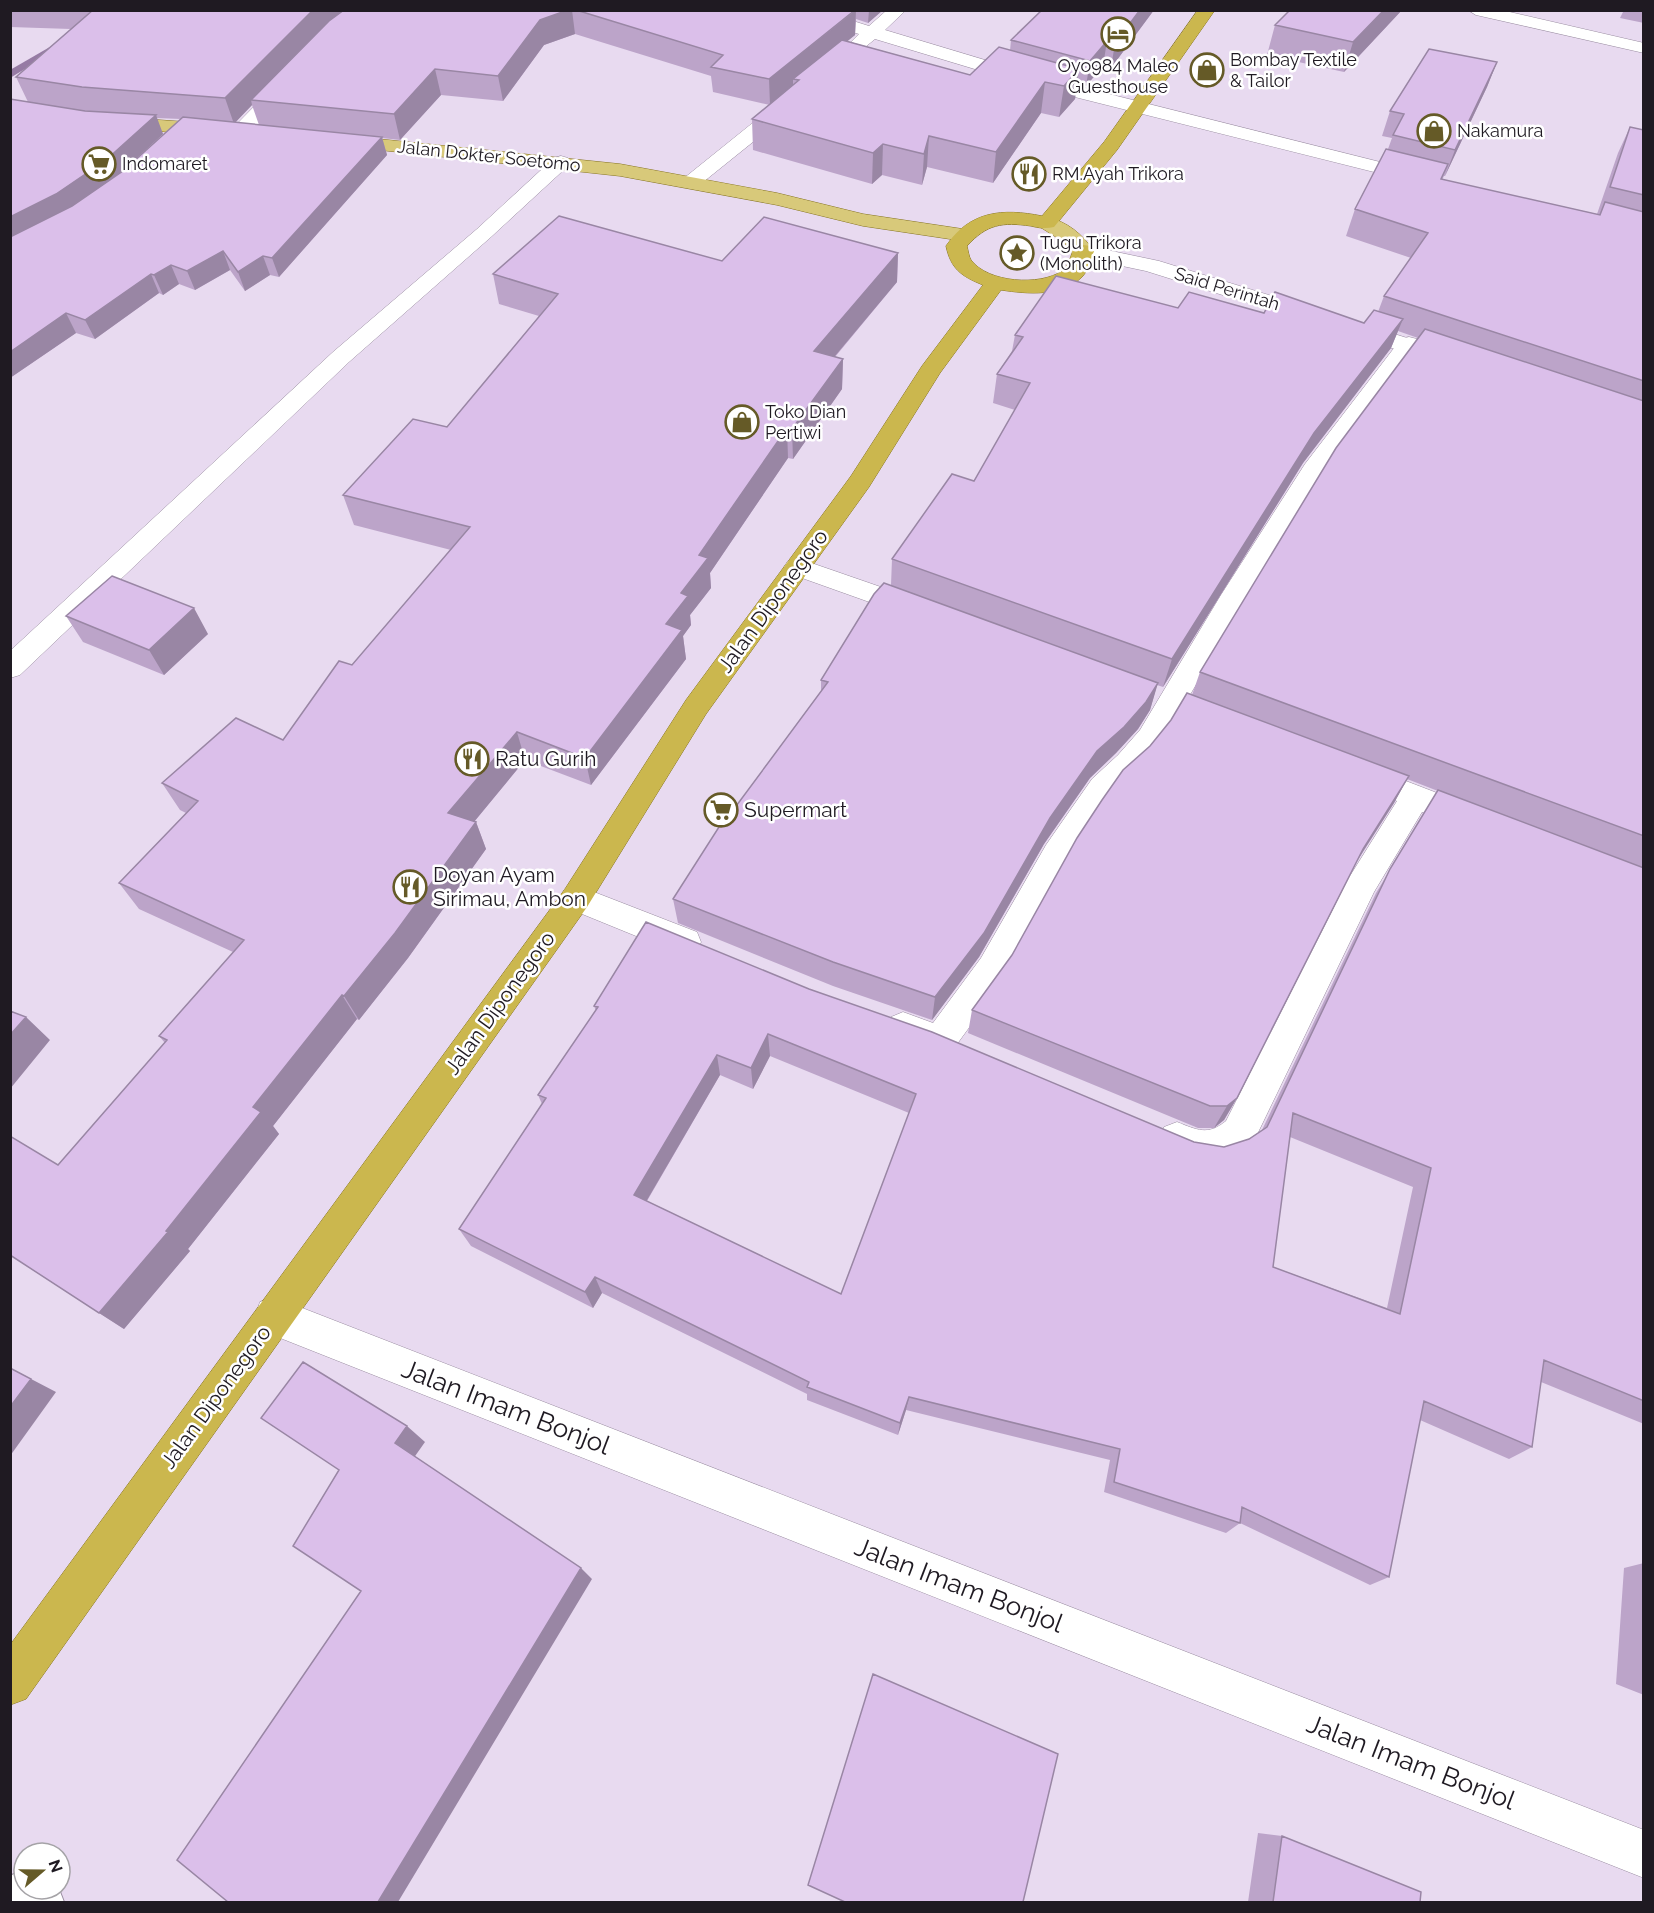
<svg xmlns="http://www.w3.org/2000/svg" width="1654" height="1913" viewBox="0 0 1654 1913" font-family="Raleway,sans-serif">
	<rect width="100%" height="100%" fill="#e8daf0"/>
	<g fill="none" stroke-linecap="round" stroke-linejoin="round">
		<path fill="#967ba4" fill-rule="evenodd" d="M55,44l8,2 -53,32v-8z"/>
		<g stroke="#9a8da1" stroke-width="2">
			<path id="service" d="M24,1869v20h35l5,13h-53l-1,-26z"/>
		</g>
		<g stroke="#9a8da1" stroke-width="1">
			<path id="minor" d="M790,10h28l51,16 18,-16h19l-21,20 160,48 383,96 3,4 -3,4h-14l-383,-96 -156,-47 -11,9h-12l-3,-4 10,-10 -67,-20z
				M287,78l7,2 2,4 -2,4 -47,48h-14l-3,-4 3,-4 47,-48z
				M787,99l7,2 2,4 -2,4 -97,78h-14l-3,-4 3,-4 97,-78z
				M561,156l7,2 3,4 -3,4 -77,71 -142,125 -329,313 -10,3v-27l323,-299 144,-123 77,-71z
				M1409,337l8,2 3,5 -96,130 -82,132 -82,140 -20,25 -26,24 -21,30 -25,38 -63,115 -53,73 -12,4 -49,-18 -5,-10 5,-10 12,-5 30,11 48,-65 65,-113 25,-36 21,-30 26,-24 22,-25 81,-135 84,-131 96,-125z
				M797,558l130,45 4,7 -4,7 -10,2 -129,-46 -4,-6 4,-6z
				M1359,763l125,48 4,8 -4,8 -11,4 -51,-19 -48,80 -122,253c-34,28 -50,21 -88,6l-5,-12 5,-12 13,-5c20,8 31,14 49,-1l124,-245 47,-75 -49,-19 -4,-8 4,-8z
				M576,885l121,47 4,10 -4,10 -12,4 -120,-49 -5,-9 5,-9z
				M274,1297l1370,533v48l-1384,-548 -5,-14 5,-14z"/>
		</g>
		<g stroke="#9a8da1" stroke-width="1">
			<path id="tertiary" d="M1468,10h33l143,33v10l-168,-38z"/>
		</g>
		<g stroke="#9a8da1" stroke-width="1">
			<path id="secondary" d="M1083,245l76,16 303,94 4,5 -4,5 -8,2 -8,-2 -300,-94 -71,-15 -3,-5 3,-5z"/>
		</g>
		<g stroke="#867421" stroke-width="1">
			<path id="primary" d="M116,117l101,7 7,2 3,4 -3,4 -7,2 -108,-9 -3,-4 3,-4z
				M340,135l280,29 157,29 86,21 100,15 7,2 3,4 -3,4 -7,2 -100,-15 -86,-21 -157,-29 -287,-31 -3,-4 3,-4z
				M1047,217c21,5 35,17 47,34l-3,5 -8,1 -8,-1 -11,-14 -24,-15 -3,-4 3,-4z"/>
		</g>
		<g stroke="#867421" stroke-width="1">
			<path id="trunk" d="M1198,10h17l-98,140 -63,77c-8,2 -15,1 -23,-1 -29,-4 -44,-2 -64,20 1,4 2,11 4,14 17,23 69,26 91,11 7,-5 9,-17 13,-25l8,-1 8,1 3,5c-3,8 -6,20 -12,26 -21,20 -54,17 -81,13l-61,83 -71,114 -163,227 -119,193 -561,792 -16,6v-60l555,-756 121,-189 165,-224 71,-110 61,-81c-22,-9 -32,-16 -37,-39 24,-35 56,-38 96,-30l62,-74z"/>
		</g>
		<use href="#service" fill="#fff" fill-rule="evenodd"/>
		<use href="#minor" fill="#fff" fill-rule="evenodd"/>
		<use href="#tertiary" fill="#fff" fill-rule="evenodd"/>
		<use href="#secondary" fill="#fff" fill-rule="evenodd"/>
		<use href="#primary" fill="#d8c97a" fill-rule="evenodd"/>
		<use href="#trunk" fill="#cbb74e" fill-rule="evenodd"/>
	</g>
	<path fill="#bca4c9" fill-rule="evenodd" d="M10,10h873l-15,13 -12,-4 -1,16 -8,6 123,34 40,-24 1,-11 143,-30 -43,58 -8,-2 -17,20 -9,-3 -2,16 -16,18 -18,-4 -48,70 -66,-16 -5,18 -40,-10 -10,9 -119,-34 -1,-31 18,-14 -57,-13 -2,-16 -136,-42 -31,11 -41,56 -62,-6 -41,45 -18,-2 5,17 -108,122 -9,-2 -25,16 -15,-21 -35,20 -16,-6 -16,11 -4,-2 -64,46 -19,-6 -66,45 18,-276 -12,-25 55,-48 -61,-2zM252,105l7,20 -24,-3zM156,118l25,1 -61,54 43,-39z
		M1402,10l-58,62 -77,-17 8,-30z
		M1624,10h20v13l-24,-5z
		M1497,62l-10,25 -42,89h-1l-2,4 155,34 21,-61 12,-26 14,3v1294l-103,-42 -9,65 -23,12 -89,-39 -31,157 -19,8 -130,-62 -14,10 -122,-41 6,-32 -204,-50 -8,25 -91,-35v-6l-205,-101 -9,15 -122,-62 -12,-17 83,-125 -4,-9 58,-84 -2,-5 215,-17 385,153 30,5 25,-8 13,-9 114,-237 62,-102 -31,-12 -13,24 -38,60 -119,235 -13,22 -10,8h-16l-230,-95 4,-23 40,-55 138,-209 42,-51 8,-23 218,-334 -20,-7 -7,17 -88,115 -140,224 -6,-2 -7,25 -12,19 -22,24 -26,25 -46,66 -65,113 -47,63 -99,-34 -155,-63 -5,-24 55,-82 93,-126v-11l70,-95 1,-26 82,-78 41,-71 -22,-7 4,-29 15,-23 3,-16 163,-27 86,5 100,10 14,-11 6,-16 27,-38 -65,-22 9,-27 33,-60 4,-11 -10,-2 8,-25zM770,1056l139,57 -68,181 -194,-93 73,-126 33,14zM1290,1137l123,50 -26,121 -114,-41z
		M898,253l-1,29 -62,75 8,2 -1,30 -49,70 -5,-1 -78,115 1,15 -21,27 1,10 -8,11 3,23 -95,126 -66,-25 -51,62h2l10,27 -78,109 -49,62 -2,-1 -84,107 6,8 -91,115 2,2 -66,78 -114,-74 48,-90 107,-122 -6,-7 74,-84 -94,-43 -20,-26 67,-70 -6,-3 -18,-27 121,-43 69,-75 99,-115 -97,-25 -11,-30 104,-68 92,-111 -40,-12 -6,-30 229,-13z
		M66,616l142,18 -44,41 -81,-33z
		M1644,1563v132l-28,-11 8,-116z
		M1258,1833l24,3 138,66h-172z"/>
	<path fill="#9986a4" d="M313,10h43l-105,90 1,5 -18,19 -9,-26z
		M568,10h4l3,24 -31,11 -41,56 -5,-25 42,-56z
		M856,10l-1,25 -56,46 -6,-2v7l-23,19 -1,-26z
		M869,10h14l-15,13z
		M1140,10h14l-43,58 4,-25z
		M1384,10h18l-58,62 9,-30z
		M1107,41l-4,25 -17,20 4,-25z
		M1497,62l-10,25 -42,89 10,-26z
		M435,69l6,26 -41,45 -6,-26z
		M1079,69l-4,30 -16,18 5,-31z
		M1045,82l-4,31 -48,70 3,-31z
		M156,115l7,19 -48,44 -50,35 -55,28v-24z
		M929,136l-2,31 -5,18 2,-31z
		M382,137l5,18 -108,122 -7,-19z
		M883,144l-1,31 -10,9 1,-31z
		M223,251l7,19 -35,20 -8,-19z
		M898,253l-1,29 -83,99v-30z
		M263,256l7,19 -25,16 -7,-19z
		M171,265l8,19 -16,11 -9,-20z
		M151,274l8,19 -64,46 -10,-19z
		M66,313l10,20 -66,45v-26z
		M1403,319l-12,29 -88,115 -140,224 9,-28 142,-226z
		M843,359l-1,30 -49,70 -1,-30z
		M787,428l1,30 -78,115 1,15 -21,27 1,10 -8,11 3,23 -95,126 -6,-27 81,-134 33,-69z
		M194,608l14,26 -44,41 -15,-25z
		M1158,683l-8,27 -12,19 -22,24 -26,25 -46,66 -65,113 -47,63 3,-23 115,-179 47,-67z
		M517,732l8,28 -66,80 -11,-27z
		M1409,776l-15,27 -46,72 15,-26z
		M476,822l10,27 -78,109 -49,62 -15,-24z
		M342,995l15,24 -84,107 6,8 -91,115 2,2 -66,78 -25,-16 67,-82 87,-124z
		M26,1017l24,23 -40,49v-54z
		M768,1034l2,22 -17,33 -2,-21z
		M717,1055l3,20 -80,137 -6,-17z
		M1237,1098l-13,22 -10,8 13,-22z
		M595,1277l7,16 -9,15 -8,-16z
		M10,1368l46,24 -46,64z
		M909,1397l-3,13 -8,25 2,-12z
		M407,1426l18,16 -12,17 -18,-16z
		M581,1568l11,11 -194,323h-20z"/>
	<path fill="#dbbfea" stroke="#9986a4" stroke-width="1.5" fill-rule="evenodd" d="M93,10h220l-88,88 -143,-11 -66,-10z
		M344,10h224l-28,10 -42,56 -63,-7 -41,45 -143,-14 78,-79z
		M576,10h279l-86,69 -58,-12 12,-12z
		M1042,10h98l-25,33 -8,-2 -17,20 -79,-21z
		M1290,10h94l-31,32 -78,-17z
		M842,40l128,35 29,-28 80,22 -15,17 -19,-4 -49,70 -67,-16 -5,18 -41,-10 -10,9 -121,-34 47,-39 -6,-1z
		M1429,49l68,13 -42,88 -62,-15 11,-21 -14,-3z
		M10,99l75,12 71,4 -50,45 -50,34 -46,23z
		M183,117l199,20 -110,121 -9,-2 -25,16 -15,-21 -36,20 -16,-6 -17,10 -3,-1 -66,46 -19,-7 -56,39v-115l62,-31 51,-35z
		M1630,127l14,3v65l-34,-8z
		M1386,149l62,15 -7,15 159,36 5,-13 39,10v169l-260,-85 44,-63 -73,-24z
		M559,216l163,45 42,-44 134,36 -84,98 29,8 -51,70 -5,-1 -88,127 9,3 -27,35 7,3 -22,28 16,6 -97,128 -68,-26 -69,81 28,9 -81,111 -51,63 -2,-1 -89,112 8,5 -95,119 2,1 -69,81 -89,-58v-119l48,29 109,-125 -8,-4 85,-96 -125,-57 79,-82 -36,-18 74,-65 47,22 56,-79 13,4 118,-138 -127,-32 70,-76 34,8 111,-133 -65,-20z
		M1056,276l122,32 11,-16 75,21 11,-21 89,31 10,-13 29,9 -89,114 -142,226 -280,-100 60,-85 22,7 56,-98 -33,-9 26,-37 -8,-2z
		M1425,329l219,72v435l-444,-164 136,-224z
		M112,576l82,32 -45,42 -83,-34z
		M884,583l274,100 -12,19 -22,25 -27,24 -47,67 -66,115 -49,64 -102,-35 -160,-63 53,-83 2,1 100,-135 -7,-2 53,-86z
		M1187,693l222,83 -46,73 -126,249 -10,8h-17l-238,-96 40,-55 65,-117 25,-38 21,-30 27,-24 21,-26z
		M1438,790l206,78v533l-100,-41 -12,87 -108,-46 -35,176 -147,-70 -2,16 -126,-41 6,-33 -211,-52 -9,26 -93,-36 2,-5 -214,-105 -10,15 -126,-63 87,-131 -8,-3 60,-88 -4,-1 52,-84 163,67 123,43 262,110 30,5 25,-8 18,-12 123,-258zM768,1034l148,60 -75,200 -207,-99 83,-140 34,13zM1293,1113l138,55 -31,146 -127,-47z
		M10,1011l16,6 -16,18z
		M303,1362l104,64 -12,17 186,125 -203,334h-150l-51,-42 184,-269 -68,-45 46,-76 -78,-52z
		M10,1368l21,11 -21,28z
		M873,1674l185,80 -35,148h-178l-37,-17z
		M1282,1836l139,56 -1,10h-147z"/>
	<defs>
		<g id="hotel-ring" transform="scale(1.725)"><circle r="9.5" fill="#fff" stroke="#655a27" stroke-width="1.5"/><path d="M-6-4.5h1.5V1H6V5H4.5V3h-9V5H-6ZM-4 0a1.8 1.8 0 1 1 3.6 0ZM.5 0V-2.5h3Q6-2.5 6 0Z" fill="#655a27"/></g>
		<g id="shop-ring" transform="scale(1.725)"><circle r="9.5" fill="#fff" stroke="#655a27" stroke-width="1.5"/><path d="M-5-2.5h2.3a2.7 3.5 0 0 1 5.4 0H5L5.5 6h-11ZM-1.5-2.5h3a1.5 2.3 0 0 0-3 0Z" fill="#655a27"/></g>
		<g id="supermarket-ring" transform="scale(1.725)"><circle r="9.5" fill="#fff" stroke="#655a27" stroke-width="1.5"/><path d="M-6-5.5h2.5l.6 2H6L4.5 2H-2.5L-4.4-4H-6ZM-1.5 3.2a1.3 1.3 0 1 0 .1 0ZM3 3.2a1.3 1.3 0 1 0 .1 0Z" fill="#655a27"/></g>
		<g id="restaurant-ring" transform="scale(1.725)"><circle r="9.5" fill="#fff" stroke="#655a27" stroke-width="1.5"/><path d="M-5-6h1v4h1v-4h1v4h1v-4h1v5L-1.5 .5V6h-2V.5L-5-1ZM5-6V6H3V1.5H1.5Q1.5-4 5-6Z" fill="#655a27"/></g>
		<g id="sight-ring" transform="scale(1.725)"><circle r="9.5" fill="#fff" stroke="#655a27" stroke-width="1.5"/><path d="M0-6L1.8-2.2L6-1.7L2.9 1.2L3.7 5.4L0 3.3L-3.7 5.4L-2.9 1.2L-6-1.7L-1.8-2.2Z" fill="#655a27"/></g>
	</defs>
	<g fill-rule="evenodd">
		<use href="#hotel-ring" x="1118" y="34"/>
		<use href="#shop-ring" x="1207" y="70"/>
		<use href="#shop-ring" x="1434" y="131"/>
		<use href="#supermarket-ring" x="99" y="164"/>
		<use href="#restaurant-ring" x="1029" y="174"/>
		<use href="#sight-ring" x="1017" y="253"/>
		<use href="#shop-ring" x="742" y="422"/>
		<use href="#restaurant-ring" x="472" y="759"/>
		<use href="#supermarket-ring" x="721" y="810"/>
		<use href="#restaurant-ring" x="410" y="887"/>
	</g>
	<g text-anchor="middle" stroke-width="5" stroke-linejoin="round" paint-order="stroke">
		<g font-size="18" fill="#1f1a22" stroke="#fff" text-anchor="start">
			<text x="1230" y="66">Bombay Textile<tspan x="1230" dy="21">&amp; Tailor</tspan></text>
			<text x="1118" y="72" text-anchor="middle">Oyo984 Maleo<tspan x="1118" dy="21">Guesthouse</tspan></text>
			<text x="1457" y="137">Nakamura</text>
			<text x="122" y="170">Indomaret</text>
			<text x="1052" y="180">RM.Ayah Trikora</text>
			<text x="1040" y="249">Tugu Trikora<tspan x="1040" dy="21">(Monolith)</tspan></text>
			<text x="765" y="418">Toko Dian<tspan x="765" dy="21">Pertiwi</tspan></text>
		</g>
		<g font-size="18" fill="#1f1a22" stroke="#fff">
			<text transform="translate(489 156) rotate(6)" y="6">Jalan Dokter Soetomo</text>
			<text transform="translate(1227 289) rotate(17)" y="6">Said Perintah</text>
		</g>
		<g font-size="21" fill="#1f1a22" stroke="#fff">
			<text transform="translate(773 601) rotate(-54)" y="7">Jalan Diponegoro</text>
			<text transform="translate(500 1003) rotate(-54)" y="7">Jalan Diponegoro</text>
			<text transform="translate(216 1397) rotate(-54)" y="7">Jalan Diponegoro</text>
		</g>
		<g font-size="21" fill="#1f1a22" stroke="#fff" text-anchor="start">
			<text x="495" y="766">Ratu Gurih</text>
			<text x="744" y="817">Supermart</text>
			<text x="433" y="882">Doyan Ayam<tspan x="433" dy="24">Sirimau, Ambon</tspan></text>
		</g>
		<g font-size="26" fill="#1f1a22" stroke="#fff">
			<text transform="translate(506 1407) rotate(21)" y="9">Jalan Imam Bonjol</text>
			<text transform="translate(959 1585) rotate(21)" y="9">Jalan Imam Bonjol</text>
			<text transform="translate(1411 1762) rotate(21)" y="9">Jalan Imam Bonjol</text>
		</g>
	</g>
	<rect width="1654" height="1913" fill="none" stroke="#1f1a22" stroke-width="24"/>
	<g transform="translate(42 1871) rotate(70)"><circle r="28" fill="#ffffff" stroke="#a5a3a7" stroke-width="1.5"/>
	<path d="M0-4.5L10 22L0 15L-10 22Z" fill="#655a27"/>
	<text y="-9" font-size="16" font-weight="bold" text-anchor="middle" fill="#1f1a22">N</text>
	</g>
</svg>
